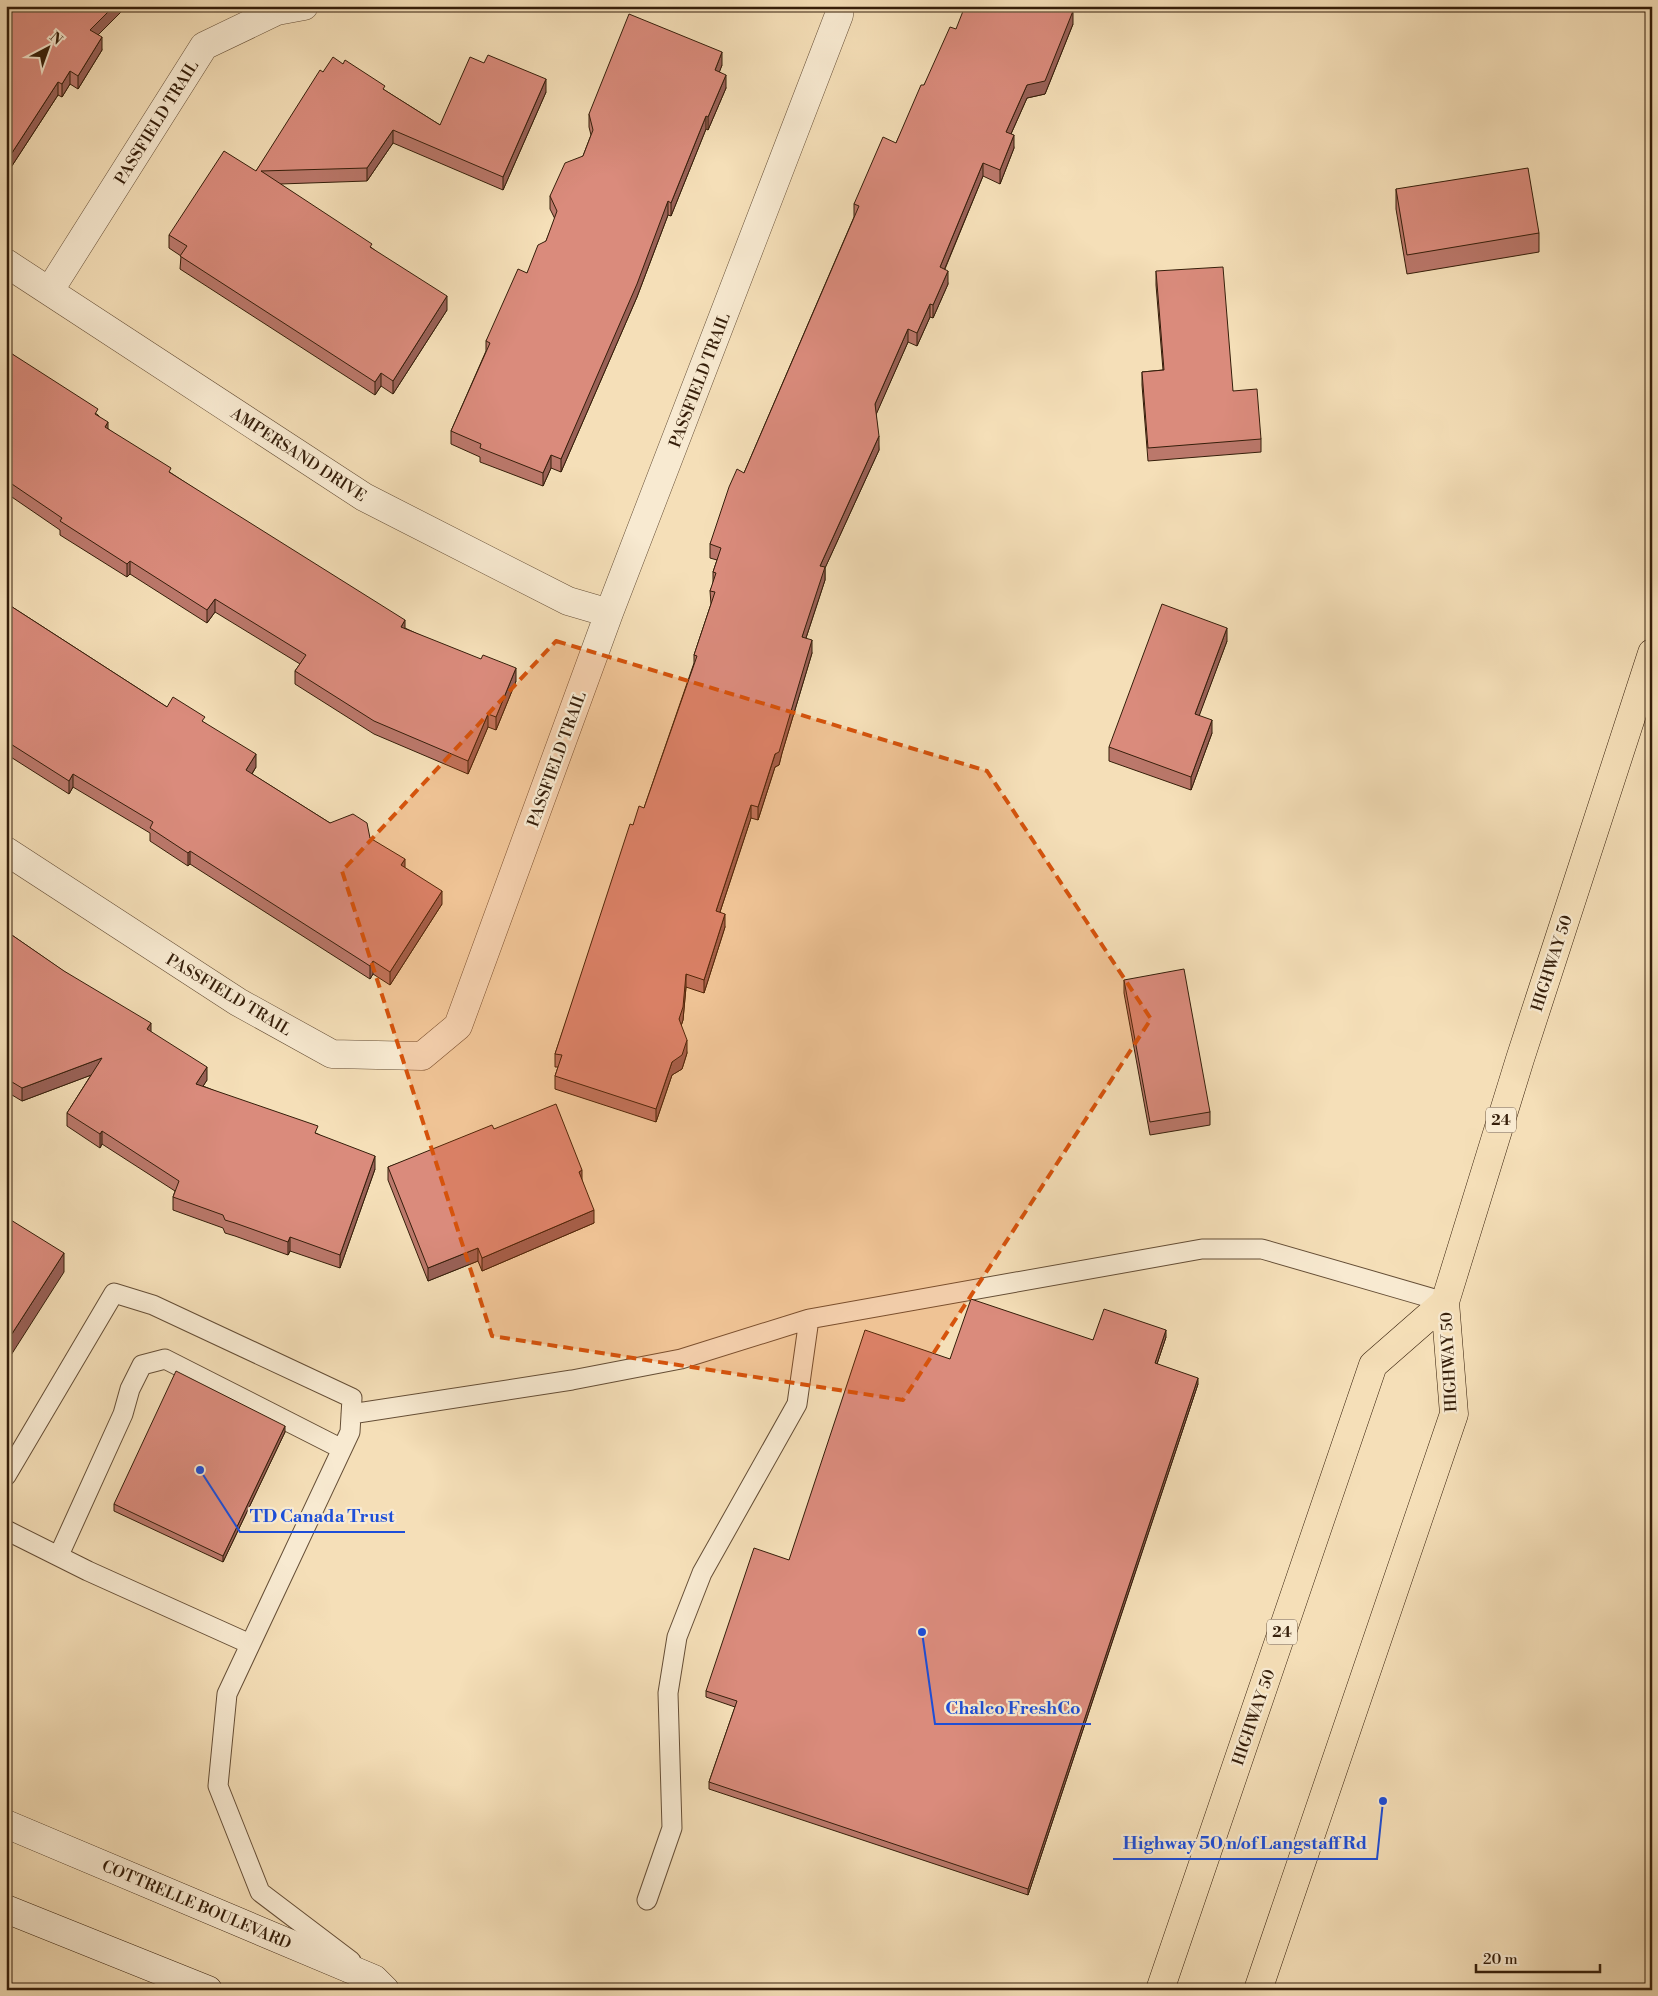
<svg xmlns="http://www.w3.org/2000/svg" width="1658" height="1996" viewBox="0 0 1658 1996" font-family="'Libre Bodoni',serif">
	<rect width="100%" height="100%" fill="#f5dfb8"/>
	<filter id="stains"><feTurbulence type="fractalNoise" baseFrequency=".004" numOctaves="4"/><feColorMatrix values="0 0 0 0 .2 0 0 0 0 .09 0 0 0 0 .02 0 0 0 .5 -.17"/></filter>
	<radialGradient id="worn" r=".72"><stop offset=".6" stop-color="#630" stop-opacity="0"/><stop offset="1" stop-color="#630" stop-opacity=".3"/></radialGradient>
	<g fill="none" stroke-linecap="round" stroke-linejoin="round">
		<g stroke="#654e36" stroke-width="21">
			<path id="lane" d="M809,1319l393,-70h60l183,53
				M351,1414l221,-34 109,-21 128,-40 -12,85 -95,169 -25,64 -9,56 4,135 -25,72
				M6,1476l108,-183 39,12 199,93 -2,34 -123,262 -9,92 42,106 91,69
				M6,1530l82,41 162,73
				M59,1555l64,-141 7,-25 12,-24 23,-6 177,90"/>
		</g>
		<g stroke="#654e36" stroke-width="29">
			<path id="street" d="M6,263l358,234 204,104 41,12
				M50,290l154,-244 73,-35 27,-5
				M6,851l232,151 94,52 90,2 36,-30 151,-413 230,-598 1,-9"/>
		</g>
		<g stroke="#351e0a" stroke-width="29">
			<path id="secondary" d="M6,1824l368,155 11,11
				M6,1909l202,81"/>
		</g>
		<g stroke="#351e0a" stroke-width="29">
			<path id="primary" d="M1160,1990l213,-625 72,-63
				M1258,1990l196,-576 -9,-112 75,-243 132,-406"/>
		</g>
		<use href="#lane" stroke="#f8ead1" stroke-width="19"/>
		<use href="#street" stroke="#f8ead1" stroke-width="28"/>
		<use href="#secondary" stroke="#f8ead1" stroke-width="28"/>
		<use href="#primary" stroke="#f5dfb8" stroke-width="28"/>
	</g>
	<path fill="#bb786b" stroke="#351e0a" d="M6,6h121l-29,29 4,15 -24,39 -8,-5 -8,13 -4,-2 -52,80z
		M1073,24l-28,70 -18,4 -16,36 3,14 -14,36 -17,-8 -38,93 3,15 -15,34 -3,-1 -13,29 -9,-4 -32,72 3,36 -54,118v12l-19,58 6,15 -30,100 -3,12 -4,2 -17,53 -7,-2 -31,94 5,15 -21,66 -18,-6 -3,33 -2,6 6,27 -5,16 -10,6 -16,47 -101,-33v-13l3,-9h-3v-13l78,-229 11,-17 50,-145v-8l17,-51 -1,-13 3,-7v-12l4,-12 -7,-2v-14l34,-71 110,-256v-13l42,-61 28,-58 32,-56z
		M343,64l97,61 106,-33 -43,98 -110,-47 -26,38 -87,3 92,64 75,62 -54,84 -12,-8 -6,9 -195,-126 1,-13 -12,-8v-13l87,-64 67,-99z
		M722,65l-3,7 7,16 -18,42 -2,-1 -35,87 -3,-1 -31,82 -76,175 -10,-4 -8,18 -63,-24v-5l-29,-13v-13l35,-80v-10l60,-100 9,-22 -5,-10v-13l33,-40 8,-21 -2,-8v-13z
		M1396,189l143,44v19l-132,22 -11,-65z
		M1156,271l77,120 28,48v13l-113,9 -6,-76v-13l21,-2 -7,-85z
		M6,350l92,65 10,14 63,44 234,155 111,53 -20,49 -8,-3 -20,47 -94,-40 -79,-50v-13l5,-7 -85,-52 -8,11 -77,-49 -3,3 -67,-42v-5l-54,-37z
		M6,603l161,104 38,16 51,44 -4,7 78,49 40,15 35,30 37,36 -52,81 -17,-11 -3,5 -180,-115 -2,2 -38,-25v-8l-77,-46 -4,7 -63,-40z
		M1227,641l-28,74 13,18 -21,57 -82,-29v-14z
		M6,931l145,101 56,48 -4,6 115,48 57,35 -35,99 -50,-17 -2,4 -53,-19 -10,-3 -2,-5 -50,-18v-13l2,-6 -73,-47 -2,4 -33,-22v-13l24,-38 -69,26 -15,-9 -1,-6z
		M1124,980l86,132v13l-60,10 -26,-142z
		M494,1129l88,51 12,43 -112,48 -4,-10 -50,20 -40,-101v-13z
		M1166,1337l-9,27 41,20 -170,511 -319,-106v-7l26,-75 -29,-10v-6l83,-131 161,-201 143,-19z
		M285,1432l-62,130 -109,-51v-7z"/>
	<path fill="#996157" stroke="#351e0a" d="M114,6h13l-37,37v-13z
		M1073,11v13l-28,70 -18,4 -21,47v-13l21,-47z
		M102,37v13l-24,39v-13z
		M722,52v13l-7,19v-14z
		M70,71v13l-8,13v-13z
		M726,75v13l-18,42v-13z
		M546,79v13l-43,98v-13z
		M58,82v13l-52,80v-13z
		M706,116v13l-35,87v-13z
		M393,130v13l-26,38v-13z
		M1014,135v13l-14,36v-14z
		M983,163v13l-43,104v-13z
		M668,201v14l-31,82 -76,175v-13z
		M948,271v13l-15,34v-13z
		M447,296v14l-54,84v-13z
		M930,304v13l-13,29v-13z
		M908,329v13l-33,75v-13z
		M381,373v13l-6,9v-13z
		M108,422v13l-3,-8z
		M879,436v14l-54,118v12l-23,70v-13l18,-71z
		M551,455v13l-8,18v-13z
		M130,561v13l-3,3v-13z
		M215,599v13l-8,11v-13z
		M405,620v13l-4,-6z
		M1227,628v13l-32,86v-13z
		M812,640v13l-30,100 -3,12 -4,2 -17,53v-13z
		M516,668v13l-20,49v-13z
		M488,714v13l-20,47v-13z
		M1212,720v13l-21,57v-13z
		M256,754v13l-10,16v-13z
		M73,774v13l-4,7v-13z
		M751,805v13l-35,106v-13z
		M190,851v13l-2,2v-13z
		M405,859v13l-4,-7z
		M442,891v13l-52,81v-13z
		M725,914v13l-21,66v-13z
		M373,961v13l-3,5v-13z
		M686,974v13l-3,33 -4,12v-13z
		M151,1023v14l-4,-8z
		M687,1040v13l-5,16 -10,6 -16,47v-13l16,-47z
		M102,1058v13l-80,30v-13z
		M207,1067v13l-11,17v-13z
		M102,1131v13l-2,4v-14z
		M375,1156v13l-35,99v-13z
		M582,1170v14l-3,-12z
		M594,1210v13l-112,48v-13z
		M290,1237v14l-2,4v-13z
		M478,1248v13l-50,20v-13z
		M64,1253v19l-58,91v-20z
		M1166,1330v7l-11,33v-7z
		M1198,1378v6l-170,511v-6z
		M285,1426v6l-62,130v-6z"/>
	<path fill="#da8b7c" stroke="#351e0a" d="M6,6h108l-24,24 12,7 -24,39 -8,-5 -8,13 -4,-2 -52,80z
		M965,6h97l11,5 -28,70 -18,4 -21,47 8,3 -14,35 -17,-7 -43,104 8,4 -15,34 -3,-1 -13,29 -9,-4 -33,75 4,32 -59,130 5,1 -23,70 10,3 -33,112 -4,2 -17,53 -7,-2 -35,106 9,3 -21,66 -18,-6 -3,33 -4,12 8,21 -5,15 -10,7 -16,47 -101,-33 7,-21 -7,-1 75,-230 3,1 6,-19 5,2 53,-152 -3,-1 21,-63 -5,-1 6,-18 -3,-1 8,-24 -11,-4 19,-57 8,-18 7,4 115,-267 -5,-2 29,-67 13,6 25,-58h3l26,-58 6,2z
		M629,14l93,38 -7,18 11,5 -18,42 -2,-1 -35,87 -3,-2 -31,83 -76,175 -10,-4 -8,18 -63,-25 1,-4 -30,-13 39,-88 -4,-2 32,-72 9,4 11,-28 8,-4 11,-30 -7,-15 15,-33 18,-7 10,-26 -4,-16z
		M488,55l58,24 -43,98 -110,-47 -26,38 -106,3 111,73 -2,3 77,49 -54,85 -12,-8 -6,9 -195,-126 7,-10 -18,-11 55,-84 32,20 64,-101 3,2 10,-15 10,7 2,-4 40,26 -2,3 57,36 30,-68 14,6z
		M1528,168l11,65 -132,22 -11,-66z
		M1223,267l10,124 24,-2 4,50 -113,9 -6,-76 22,-2 -8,-99z
		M6,350l92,59 -3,5 13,8 -3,5 66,41 -2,4 236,148 -4,7 80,32 2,-4 33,13 -20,49 -8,-3 -20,47 -94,-40 -79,-50 11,-16 -91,-56 -8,11 -77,-49 -3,3 -67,-43 2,-3 -56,-38z
		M6,603l161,104 6,-10 32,20 -3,4 54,33 -10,16 84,53 23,-9 14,9 3,15 35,21 -4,6 41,26 -52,81 -17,-11 -3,5 -180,-115 -2,2 -38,-25 3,-6 -80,-48 -4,7 -63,-40z
		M1162,604l65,24 -32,86 17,6 -21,57 -82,-30z
		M6,931l58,40 87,52 -4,6 60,38 -11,17 122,42 -3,7 60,23 -35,99 -50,-18 -2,5 -53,-19 -10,-3 -2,-5 -50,-18 6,-16 -77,-50 -2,3 -33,-21 35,-55 -80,30 -15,-9 -1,-6z
		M1184,969l26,143 -60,10 -26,-142z
		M556,1104l26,66 -3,2 15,38 -112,48 -4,-10 -50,20 -40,-101 104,-42 2,4z
		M6,1217l58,36 -58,90z
		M971,1299l122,41 11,-31 62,21 -11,33 43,15 -170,511 -319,-107 28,-81 -31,-10 48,-143 35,12 76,-230 85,29z
		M176,1371l109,55 -62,130 -109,-52z"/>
	<path fill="#d6530c" fill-opacity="0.2" stroke="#d6530c" stroke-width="4" stroke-dasharray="10 6" stroke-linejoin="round" d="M556,641l431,130 164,248 -248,381 -411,-64 -150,-465z"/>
	<g text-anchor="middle" stroke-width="4.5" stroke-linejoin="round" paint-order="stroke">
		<g fill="#f8ead1" stroke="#705b46" stroke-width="1">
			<rect x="1486" y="1107.5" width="30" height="25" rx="4"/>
			<rect x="1267" y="1619.5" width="30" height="25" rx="4"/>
		</g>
		<g font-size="15" font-weight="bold" fill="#351e0a">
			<text x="1501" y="1125">24</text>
			<text x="1282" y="1637">24</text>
		</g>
		<g font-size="16" fill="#351e0a" stroke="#f8ead1">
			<text transform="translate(156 122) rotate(-58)" y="6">PASSFIELD TRAIL</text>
			<text transform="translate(699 380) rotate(-69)" y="6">PASSFIELD TRAIL</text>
			<text transform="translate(299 454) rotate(33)" y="6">AMPERSAND DRIVE</text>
			<text transform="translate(556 759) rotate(-70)" y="6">PASSFIELD TRAIL</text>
			<text transform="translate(1551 963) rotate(-72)" y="6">HIGHWAY 50</text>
			<text transform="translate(229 994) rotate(31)" y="6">PASSFIELD TRAIL</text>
			<text transform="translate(1448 1362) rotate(-93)" y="6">HIGHWAY 50</text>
			<text transform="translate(1253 1717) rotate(-71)" y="6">HIGHWAY 50</text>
			<text transform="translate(197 1904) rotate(23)" y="6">COTTRELLE BOULEVARD</text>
		</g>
	</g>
	<path fill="none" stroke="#1d4ed8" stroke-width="2" d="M200 1470L240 1532H405M922 1632L935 1724H1091M1383 1801L1377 1859H1113"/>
	<g fill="#1d4ed8" stroke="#f8ead1" stroke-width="2">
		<circle cx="200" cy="1470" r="5"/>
		<circle cx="922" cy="1632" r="5"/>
		<circle cx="1383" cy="1801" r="5"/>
	</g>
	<g font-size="18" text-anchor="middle" font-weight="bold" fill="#1d4ed8" stroke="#f8ead1" stroke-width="4.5" stroke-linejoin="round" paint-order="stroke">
		<text x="322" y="1522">TD Canada Trust</text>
		<text x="1013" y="1714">Chalco FreshCo</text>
		<text x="1245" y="1849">Highway 50 n/of Langstaff Rd</text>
	</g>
	<rect width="1658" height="1996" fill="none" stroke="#f5dfb8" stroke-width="25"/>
	<rect x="8" y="8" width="1643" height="1981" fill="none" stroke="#351e0a" stroke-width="2.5"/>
	<rect x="12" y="12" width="1633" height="1971" fill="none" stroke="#351e0a"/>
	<g transform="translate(48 48) rotate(41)" stroke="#f8ead1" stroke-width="4" paint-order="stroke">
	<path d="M0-4L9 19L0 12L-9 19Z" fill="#351e0a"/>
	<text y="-8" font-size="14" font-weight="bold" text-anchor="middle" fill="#351e0a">N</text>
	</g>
	<path d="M1476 1964v8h124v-8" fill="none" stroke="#351e0a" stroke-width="2.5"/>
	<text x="1483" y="1964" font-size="15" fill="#351e0a" stroke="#f8ead1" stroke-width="4" paint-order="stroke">20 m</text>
	<rect width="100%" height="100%" filter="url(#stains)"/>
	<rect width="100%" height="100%" fill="url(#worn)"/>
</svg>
